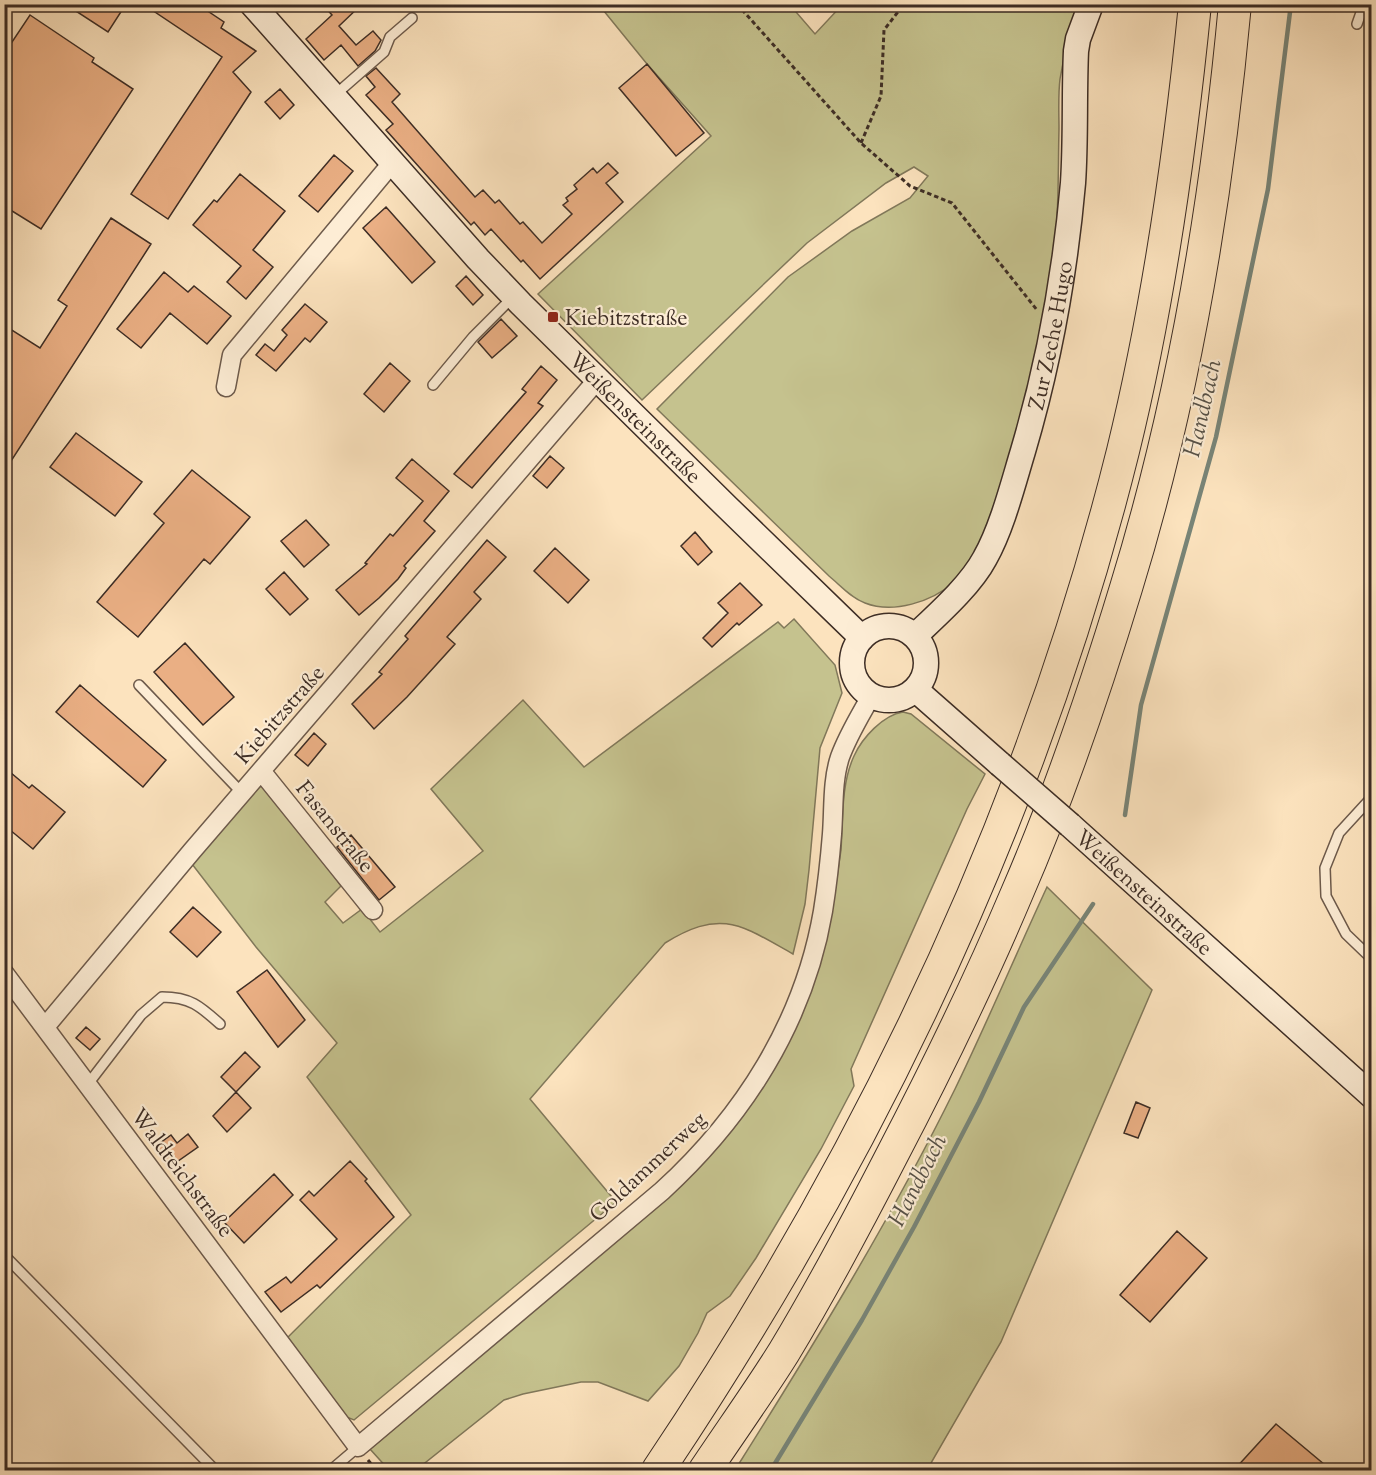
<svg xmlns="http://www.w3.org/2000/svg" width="1376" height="1475" viewBox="0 0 1376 1475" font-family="'Sorts Mill Goudy',serif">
	<rect width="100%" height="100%" fill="#fce3be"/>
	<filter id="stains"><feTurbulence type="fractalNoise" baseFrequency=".00333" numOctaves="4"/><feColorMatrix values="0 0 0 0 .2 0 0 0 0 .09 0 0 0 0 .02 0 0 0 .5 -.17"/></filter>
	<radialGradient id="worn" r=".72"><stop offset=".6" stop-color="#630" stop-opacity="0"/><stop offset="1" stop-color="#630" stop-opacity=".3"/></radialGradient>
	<path fill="#c5c28e" stroke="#81785a" stroke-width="1.5" d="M599,5h191l25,29 27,-29h237c-8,24 -15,49 -19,74 -2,16 -1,34 -1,50 -1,39 0,79 -4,118 -9,87 -31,173 -60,255 -10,28 -19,60 -41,80 -22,20 -61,32 -89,21 -14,-5 -25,-18 -36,-27l-172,-167 131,-132 64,-46 58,-33 18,-22 -14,-9 -28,16 -79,60 -165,157 -104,-106 173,-158 -64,-72z
		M794,619l41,46 7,28 -22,55 -11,122 -4,34 -12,50c-52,-29 -71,-46 -128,-11l-135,156 86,103 -262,218 -10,-4 -59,-76 126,-125 -104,-138 30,-34 -81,-96 -64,-83 63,-77 11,-1 7,5 68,95 -16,16 18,21 19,-14 18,23 103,-81 -52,-62 92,-89 61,67 194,-145 6,6z
		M903,712l8,2 74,60 -18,35 -116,260 3,17 -33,63 -65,109 -26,38 -23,17 -9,20 -19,33 -31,35 -50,-19h-17l-58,12 -19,6 -88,70h-27l-19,-21 312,-264c83,-81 137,-178 153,-294 2,-14 4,-27 6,-41 2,-31 0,-66 13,-94 8,-18 29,-41 49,-44z
		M1047,887l105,103 -151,352 -74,128h-192c78,-124 155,-249 220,-381 32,-66 61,-135 92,-202z"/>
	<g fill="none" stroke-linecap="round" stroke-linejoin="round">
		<path stroke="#788477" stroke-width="4.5" d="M1125,815l16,-110 75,-268 52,-248 23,-185
			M771,1470l91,-150 52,-93 65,-125 45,-95 69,-103"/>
	</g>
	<path fill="#eaaf84" stroke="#3d2d25" stroke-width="1.5" d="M65,4h61l-18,28z
		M143,4h54l27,18 -3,6 35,23 -23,21 18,20 -83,127 -37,-25 91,-137z
		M322,4h40l-23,22 17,19 17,-14 8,9 -6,11 -17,15 -17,-21 -17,15 -18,-21 26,-24z
		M30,15l64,43 -2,4 41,27 -92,140 -37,-23v-152z
		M647,64l57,69 -28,23 -57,-68z
		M376,68l24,26 -8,8 83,95 8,-7 12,13 4,-3 21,24 3,-2 19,21 30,-29 -9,-9 5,-4 -2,-3 11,-9 -3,-4 19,-17 4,5 11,-10 10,10 -12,10 17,19 -83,77 -17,-19 -2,2 -30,-33 -6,6 -11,-13 -3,3 -85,-95 7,-6 -27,-29 9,-8 -9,-11z
		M280,89l14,16 -14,14 -15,-17z
		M334,155l19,16 -35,41 -19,-16z
		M240,174l45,37 -32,39 20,17 -27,32 -19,-17 14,-16 -48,-41 21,-25 3,2z
		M386,207l49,55 -23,21 -49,-55z
		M111,218l40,26 -147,228v-147l36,23 27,-42 -9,-6z
		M164,272l24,20 6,-6 37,30 -24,28 -37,-31 -29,35 -24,-19z
		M466,276l17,19 -10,10 -17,-19z
		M305,304l22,18 -17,20 -5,-4 -29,33 -20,-16 9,-11 9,7 13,-16 -5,-5z
		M501,319l16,17 -25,22 -14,-16z
		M390,363l20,18 -26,31 -20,-18z
		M541,366l16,14 -19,23 5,3 -71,82 -18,-14 72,-82 -4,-3z
		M76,433l66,49 -27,34 -65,-49z
		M550,456l14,12 -17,20 -14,-12z
		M412,459l37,32 -25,30 11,10 -31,35 2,2 -8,11 -19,19 -20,17 -23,-25 31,-26 -2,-1 25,-29 3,2 30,-35 -27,-23z
		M192,470l58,47 -40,47 -6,-5 -66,78 -41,-35 67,-79 -10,-9z
		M306,520l23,25 -25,22 -23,-26z
		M695,532l17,20 -14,13 -17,-19z
		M487,540l19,17 -32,35 7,7 -34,38 8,7 -48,53 -33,32 -22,-25 30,-30 -3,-2 29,-33 -3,-3z
		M555,548l34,32 -21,23 -34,-32z
		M284,572l24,27 -18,16 -24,-26z
		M740,583l22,22 -23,20 -2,-2 -25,24 -9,-9 25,-25 -10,-10z
		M185,643l49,54 -31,28 -49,-53z
		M80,685l86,75 -23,27 -87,-75z
		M314,733l12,11 -18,22 -13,-11z
		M4,767l25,21 3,-3 33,27 -32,37 -29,-24z
		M351,835l44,52 -16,13 -42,-53z
		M193,907l28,25 -24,25 -27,-25z
		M267,970l38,50 -27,27 -41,-55z
		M86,1027l14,12 -10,11 -14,-12z
		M245,1052l15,15 -24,25 15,16 -24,24 -14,-16 23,-24 -15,-15z
		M1136,1102l14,6 -12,30 -14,-5z
		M188,1134l10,13 -27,19 -15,-20 15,-11 6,8z
		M350,1161l17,18 -2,2 29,36 -74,71 -3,-3 -36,27 -16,-20 21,-15 5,6 46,-44 -37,-39 9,-9 5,5z
		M274,1174l19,21 -49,48 -20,-21z
		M1177,1231l30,27 -57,64 -30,-27z
		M1276,1424l55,46h-97z"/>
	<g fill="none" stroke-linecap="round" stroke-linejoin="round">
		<g stroke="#6d5a4b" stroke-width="12">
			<path id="lane" d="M1357,24l7,-20
				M335,95l49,-43 6,-15 22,-19
				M433,385l40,-48 39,-39
				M139,685l103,108
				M1372,797l-33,36 -14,35 1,28 20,38 26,25
				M88,1084l53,-69 21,-18c28,0 38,9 58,27
				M4,1255l211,215
				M331,1470l27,-23"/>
		</g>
		<g stroke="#6d5a4b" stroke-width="21">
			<path id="street" d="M226,387l6,-32 160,-192
				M262,772l111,138
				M4,973l354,474 304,-256c82,-75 142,-169 161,-280 4,-25 7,-52 9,-77 2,-25 0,-53 8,-77 8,-22 20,-41 31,-61
				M45,1027l147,-176 406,-472"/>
		</g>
		<g stroke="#3d2d25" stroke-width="27">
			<g id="secondary">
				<path id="s1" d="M252,4l226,255 43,45 207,204 134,130"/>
				<circle cx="889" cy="663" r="37"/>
				<path id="s2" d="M915,636c23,-22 55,-50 70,-78 17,-30 28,-74 38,-107 26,-88 42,-177 50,-268 3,-44 1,-88 3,-132l2,-12 13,-35"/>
				<path d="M916,690l84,74"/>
				<path id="s3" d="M1070,825l302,271"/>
			</g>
		</g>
		<g stroke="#3d2d25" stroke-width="34">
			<path id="highway" d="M658,1470c209,-312 374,-653 465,-1019 36,-147 57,-296 72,-447
				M705,1470c26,-39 54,-78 79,-118 38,-63 73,-129 107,-195 45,-86 88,-174 126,-264 43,-99 78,-203 109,-305 58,-188 91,-389 109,-584"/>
		</g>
		<path stroke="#3d2d25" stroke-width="3" stroke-dasharray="4.5 3" stroke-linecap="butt" d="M737,4l124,139 49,43 42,17 85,107
			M861,143l20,-47 3,-66 20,-26
			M368,1460l8,10"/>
		<use href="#lane" stroke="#fdedd5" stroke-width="9"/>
		<use href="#street" stroke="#fdedd5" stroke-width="18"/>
		<use href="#secondary" stroke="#fdedd5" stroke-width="24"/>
		<use href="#highway" stroke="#fce3be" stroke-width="32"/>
		<g stroke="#3d2d25" stroke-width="27" stroke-linecap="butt">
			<path id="secondary-bridge" d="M1000,764l70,61"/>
		</g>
		<use href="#secondary-bridge" stroke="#fdedd5" stroke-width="24"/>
	</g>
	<rect fill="#8f2418" stroke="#fdedd5" stroke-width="2" x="547" y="311" width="12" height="12" rx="3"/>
	<g text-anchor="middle" stroke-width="4.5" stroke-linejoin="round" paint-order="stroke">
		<g font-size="22" fill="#3d2d25" stroke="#fdedd5" text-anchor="start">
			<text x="565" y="325">Kiebitzstraße</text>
		</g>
		<g font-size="22" fill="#3d2d25" stroke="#fdedd5">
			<text dy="8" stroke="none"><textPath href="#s2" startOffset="338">Zur Zeche Hugo</textPath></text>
			<text dy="8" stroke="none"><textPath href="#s1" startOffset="564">Weißensteinstraße</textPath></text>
			<text transform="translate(279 714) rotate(-49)" y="8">Kiebitzstraße</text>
			<text transform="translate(336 826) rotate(51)" y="8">Fasanstraße</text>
			<text dy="8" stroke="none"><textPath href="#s3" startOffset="100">Weißensteinstraße</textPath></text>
			<text transform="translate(647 1166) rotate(-43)" y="8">Goldammerweg</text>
			<text transform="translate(183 1172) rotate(53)" y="8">Waldteichstraße</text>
		</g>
		<g font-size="24" font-style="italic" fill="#565147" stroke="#fdedd5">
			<text transform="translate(1202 408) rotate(-77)" y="8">Handbach</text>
			<text transform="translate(917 1180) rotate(-63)" y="8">Handbach</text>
		</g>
	</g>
	<rect width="1376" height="1475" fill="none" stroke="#fce3be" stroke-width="24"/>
	<rect x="6" y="6" width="1364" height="1463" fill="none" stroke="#3d2d25" stroke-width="3"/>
	<rect x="12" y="12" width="1352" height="1451" fill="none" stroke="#3d2d25" stroke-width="1.5"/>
	<rect width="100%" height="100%" filter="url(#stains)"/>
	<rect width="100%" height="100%" fill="url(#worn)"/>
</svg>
